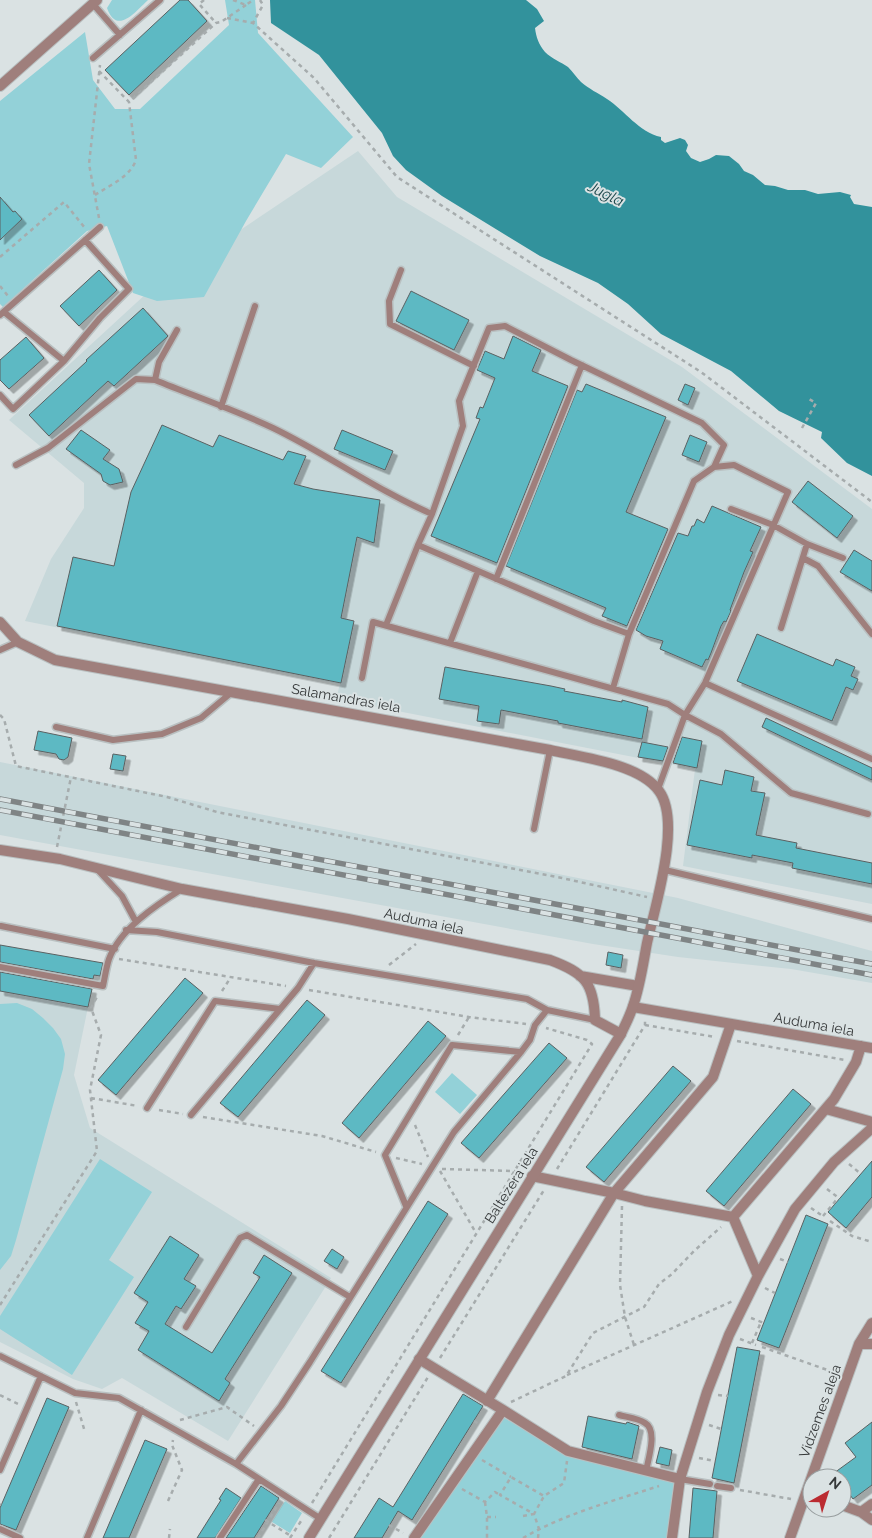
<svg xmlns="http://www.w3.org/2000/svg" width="872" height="1538" viewBox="0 0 872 1538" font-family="Raleway,sans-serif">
	<defs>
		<filter id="shadow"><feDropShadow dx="4.5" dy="4.5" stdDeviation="0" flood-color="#0004"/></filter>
	</defs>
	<rect width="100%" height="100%" fill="#dae2e3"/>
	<path fill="#c7d8da" d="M358,151l39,46 285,170 190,142v395l-189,-38 12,-97 -359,-70 4,-15 -315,-63 26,-62 33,-51v-25l-75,-63 139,-128z
		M0,762l678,136 194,53v32l-81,-14 -113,-12 -85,-13 -593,-109z
		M0,991l88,16 -14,68 16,53 241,150 -103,163 -106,-63 -20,11 -29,-10 -73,-37z"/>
	<path fill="#93d1d8" d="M112,0h36c-12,11 -31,36 -41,8z
		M225,0h30l3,33 95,104 -32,31 -35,-14 -40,67 -42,76 -47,4 -24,-8 -26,-67 -20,5 -84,76 -3,-3v-203l85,-69 8,48 22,29h25l89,-84z
		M17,1003l15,6 11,9 10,10 8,11 4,15 -2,15 -47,171 -5,16 -11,14v-266z
		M452,1073l25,22 -17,19 -25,-22z
		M100,1159l52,33 -43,68 25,17 -62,98 -72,-46v-13z
		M503,1417l66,39 108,26 -9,56h-249z
		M285,1501l17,12 -12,20 -18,-11z"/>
	<path fill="#32929c" d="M270,0h256l11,9 7,12 -9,7c1,9 4,17 10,24 7,7 16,10 23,15 5,5 8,10 13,15 8,7 17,11 26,17 18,12 32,33 54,38v3l4,3 15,-5 5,2 3,5 -2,6 5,7 9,4 9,-3 7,-4 13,1 10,8 5,7 9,4 12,10 10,1 13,4h17l13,4 22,-2 11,3 -1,2 4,7 18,3v269l-25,-13 -26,-25 1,-6 -43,-21 -48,-40 -70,-37 -33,-30 -30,-21 -58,-27 -98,-60 -36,-26 -13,-14 -11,-23 -63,-78 -48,-32z"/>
	<path fill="#5db9c3" stroke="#5a6162" filter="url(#shadow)" d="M180,0h8l19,21 -78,74 -24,-25z
		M0,197l13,15 2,-1 7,8 -22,21z
		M99,270l18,20 -38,36 -19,-20z
		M411,291l58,29 -15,30 -58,-29z
		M143,308l25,28 -1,1 -53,49 -6,-5 -59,55 -20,-21 58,-54 -1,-1z
		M513,336l28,14 -9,21 36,15 -71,177 -66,-27 49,-117 -4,-1 4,-11 3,1 12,-30 -18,-8 8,-19 19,8z
		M26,337l18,21 -35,31 -9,-9v-20z
		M586,384l80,33 -40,95 42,17 -41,97 -25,-10 4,-8 -100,-42 71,-176 5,2z
		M685,384l10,4 -7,17 -10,-5z
		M162,425l51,22 6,-12 64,25 5,-9 18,5 -12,28 19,5 67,11 -6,43 -17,-6 -16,81 13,3 -13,62 -284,-57 16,-69 41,9 17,-74z
		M81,430l29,20 -7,9 16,10 4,13 -13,3 -7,-4 -2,-7 -35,-25z
		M342,430l51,21 -8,19 -51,-21z
		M690,435l17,7 -8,20 -17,-7z
		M808,481l45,35 -16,22 -45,-36z
		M712,506l49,21 -11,24 3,1 -9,20 -14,38 1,1 -5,11 -2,-1 -3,5 -10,27 -3,7 -2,-1 -4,8 -42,-18 3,-8 -17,-5 -10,-6 42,-97 10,3 4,-10h2l3,-7 7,4z
		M854,550l18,11v30l-32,-19z
		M757,634l76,32 3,-7 19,8 -4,9 7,3 -5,11 -7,-3 -14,34 -95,-40z
		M445,667l106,19 14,3 -1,2 58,11v-2l26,7 -6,32 -84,-16v-2l-57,-11 -2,14 -22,-3 2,-15 -40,-7z
		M766,718l106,50v12l-110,-53z
		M38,731l34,7 -4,19 -4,3 -5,-1 -3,-5 -22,-4z
		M682,737l20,4 -5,27 -24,-5z
		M642,742l26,5 -5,14 -25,-4z
		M113,754l13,2 -3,15 -13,-2z
		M725,770l29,7 -3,14 14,2 -9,42 41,8 -1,5 76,15v21l-80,-16 1,-5 -41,-8v3l-65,-13 13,-65 22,5z
		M0,945l103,18 -3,13 -6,-1 -1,4 -93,-17z
		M608,952l15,3 -2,13 -15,-3z
		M0,972l92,17 -4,18 -88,-16z
		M185,978l18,15 -87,102 -18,-15z
		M307,1000l18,15 -87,102 -18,-14z
		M428,1021l18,15 -87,102 -17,-15z
		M549,1043l18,15 -88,100 -18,-15z
		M673,1066l18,15 -87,101 -18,-15z
		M793,1089l18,15 -87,102 -18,-15z
		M872,1161v36l-26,31 -18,-16z
		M428,1201l20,13 -107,169 -20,-12z
		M806,1215l22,9 -49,124 -22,-8z
		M170,1236l29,19 -15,24 12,7 -15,23 -5,-3 -11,18 47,29 48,-76 -7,-4 11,-18 28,18 -67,106 5,4 -11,18 -81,-51 11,-19 -14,-8 13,-21 -14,-9z
		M332,1249l12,8 -7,12 -13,-8z
		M737,1347l23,4 -26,132 -22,-5z
		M463,1394l20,12 -71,114 -14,-9 -16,27h-28l25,-40 14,9z
		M47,1398l22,9 -53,123 -16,-6v-16z
		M588,1416l38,8 1,-2 12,4 -7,33 -50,-12z
		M872,1422v63l-19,14 -11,-15v-6h-5l-3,-5 22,-16 -11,-14z
		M145,1440l22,9 -38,89h-26z
		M660,1447l12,3 -3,16 -13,-3z
		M261,1486l18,12 -25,40h-28z
		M226,1488l15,10 -26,40h-18l24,-38 -2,-1z
		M693,1488l24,3 -4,47h-24z"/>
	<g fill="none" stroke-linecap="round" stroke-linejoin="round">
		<g stroke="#b9c0c1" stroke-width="9">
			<path id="service" d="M93,4l27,31
				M93,58l67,-58
				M401,270l-12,31 1,23 84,42
				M4,312l60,49
				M0,315l100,-88
				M155,380l4,-18 18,-32
				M0,395l13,14 51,-48 36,-43 29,-29 -44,-49
				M221,407l34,-101
				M16,465l32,-17 88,-69 19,1c39,16 80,30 118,48 54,26 103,62 159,86
				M731,509l42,16 34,19 36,14
				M418,545l176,76 35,13 -16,54
				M803,558l15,8 54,68
				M496,579l86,-214
				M386,625l32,-80 14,-31 31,-88 -4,-25 30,-73 16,-2 66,34 131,63 22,22 -10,22
				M781,628l26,-84
				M629,634l65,-153 20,-14 20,-2 54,27 -83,191 -20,32 -27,74
				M450,643l28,-72
				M0,650l18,-8
				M362,678l11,-56 295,82 17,11 36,19 70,59 77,21
				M705,683l167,76
				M56,727l57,13 49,-6 39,-16 31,-26
				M534,829l16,-79
				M97,869l25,27 14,26
				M665,870l207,49
				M1,926l114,23
				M126,930l31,2 157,31 213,36 20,11 48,10
				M0,967l103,19c2,-9 3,-18 6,-27 11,-30 47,-54 73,-70
				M147,1108l68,-107 65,8
				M191,1115l107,-127 16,-25
				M406,1206l-21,-51 67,-110 69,7
				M186,1327l54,-89 7,-3 103,62
				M0,1356l75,37 44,5 117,66 45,-58 29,-44 144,-230 67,-80 9,-12 5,-15 12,-15
				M619,1415c7,2 19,3 26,8 13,7 3,37 1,48
				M236,1464l85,55
				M0,1470l41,-94
				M680,1479l30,5
				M717,1486l14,2
				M0,1529l20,9
				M87,1538l54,-128
				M220,1538l39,-59"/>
		</g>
		<g stroke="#b9c0c1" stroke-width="12">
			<path id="minor" d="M0,86l97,-86
				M0,850l60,9 122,30 166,30 202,41c35,13 44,23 45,60l26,14
				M580,976l58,10
				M633,1007l239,41
				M826,1109l46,13
				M532,1176l82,17 31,8 88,16 25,59
				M733,1217l101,-118 22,-37 5,-16
				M859,1344h13
				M487,1401l127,-208 99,-116 18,-53
				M503,1410l65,41 112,28
				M842,1505l19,7 11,8
				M861,1512l11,-8
				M414,1538l89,-128 -84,-51
				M672,1538l8,-59 27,-87 22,-57 29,-59 37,-67 39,-47 38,-34
				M790,1538l69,-194 13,-21"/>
		</g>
		<g stroke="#b9c0c1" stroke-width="12">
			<path id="tertiary" d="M0,622l18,20 37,18 495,90c31,7 90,14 109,41 23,31 -4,115 -12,152 -4,21 -7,43 -14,63 -3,10 -8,19 -12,28l-312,504"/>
		</g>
		<path stroke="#a6acad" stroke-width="2.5" stroke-dasharray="4 4" stroke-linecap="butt" d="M204,0l-5,4 17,19
			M233,0l13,5 7,-5
			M260,0l3,5 -10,18 61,55 83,99 304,195 171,130
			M227,18l26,5
			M99,71l30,31 87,-79 5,-1 25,-17
			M95,195c15,-10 35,-18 41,-35l-7,-58
			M99,218l-10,-54 11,-99
			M0,257l64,-55 21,26
			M0,286l8,10
			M802,428l14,-25 -7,-4
			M0,715l4,4 12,47 151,31 50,15 345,66 85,19
			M57,847l14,-70
			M119,959l167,27
			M389,965l27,-21
			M309,990l160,27 57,7
			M222,991l9,-14
			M645,1025l70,12
			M458,1035l11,-18
			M737,1041l108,19
			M91,1098l47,8
			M159,1110l24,4
			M203,1117l119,19 54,16
			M415,1125l13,32
			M396,1158l26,6
			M849,1164l12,10
			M442,1169l72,2 7,2
			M557,1169l88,-144v-4
			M440,1171l36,62
			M827,1189l13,10
			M622,1206l-2,79 5,32 9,28
			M811,1208l13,9
			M823,1216l15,-18
			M830,1221l22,15 20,6
			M780,1259l8,3
			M765,1288l10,5
			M0,1305l97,-154 -7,-61 11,-55 -10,-27 7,-13
			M751,1318l13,5
			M740,1339l16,6
			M752,1343l9,-21
			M762,1347l74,26
			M440,1358l104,-168
			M567,1375l166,-74
			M0,1395l18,9
			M718,1395l10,1
			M76,1402l9,30
			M511,1402l55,-26 27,-43 51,-26 15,-23 13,-10 22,-23 27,-24
			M180,1420l47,-13 27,19
			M474,1421l5,3
			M709,1425l12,4
			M699,1458l16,3
			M482,1460l29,17
			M462,1489l23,13 10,-10 5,3
			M740,1490l51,9
			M168,1501l14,-31 -10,-25 1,-5
			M485,1502l2,15v21
			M312,1503l280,-459 -5,-4 -41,-12
			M0,1504l1,1
			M523,1516l11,-2 -34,-19 11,-18 33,19
			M487,1517h9
			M265,1520l26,16
			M389,1525l14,8
			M169,1538l1,-9
			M258,1538l21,-35
			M290,1538l13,-20
			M329,1538l99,-161
			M523,1538c41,-24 90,-37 136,-52
			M538,1538l1,-9 -5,-15 10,-18 20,-13 3,-22"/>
		<use href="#service" stroke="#9f7f7c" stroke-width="6"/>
		<use href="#minor" stroke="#9f7f7c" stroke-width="10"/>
		<use href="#tertiary" stroke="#9f7f7c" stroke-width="10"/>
		<g stroke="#7f8485" stroke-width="5.5">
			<path id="rail" d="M0,799l872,165
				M0,810l872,165"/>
		</g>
		<use href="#rail" stroke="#dae2e3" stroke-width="4" stroke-dasharray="11" stroke-linecap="butt"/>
	</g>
	<g text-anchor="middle" stroke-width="4" stroke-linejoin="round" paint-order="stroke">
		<g font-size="14" fill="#353839" stroke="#dae2e3">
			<text transform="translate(346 698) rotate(10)" y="5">Salamandras iela</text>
			<text transform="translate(424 921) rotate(12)" y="5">Auduma iela</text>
			<text transform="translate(814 1024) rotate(10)" y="5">Auduma iela</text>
			<text transform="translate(511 1185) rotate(-58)" y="5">Baltezera iela</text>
			<text transform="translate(820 1411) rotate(-70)" y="5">Vidzemes aleja</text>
		</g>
		<g font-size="15" font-style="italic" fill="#194448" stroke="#dae2e3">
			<text transform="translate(606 194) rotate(26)" y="5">Jugla</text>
		</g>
	</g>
	<g transform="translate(827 1493) rotate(39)"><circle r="24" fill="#dae2e3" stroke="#989e9f"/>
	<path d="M0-4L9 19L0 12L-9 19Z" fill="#bb2b31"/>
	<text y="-8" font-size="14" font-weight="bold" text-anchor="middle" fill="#353839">N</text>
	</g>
</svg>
